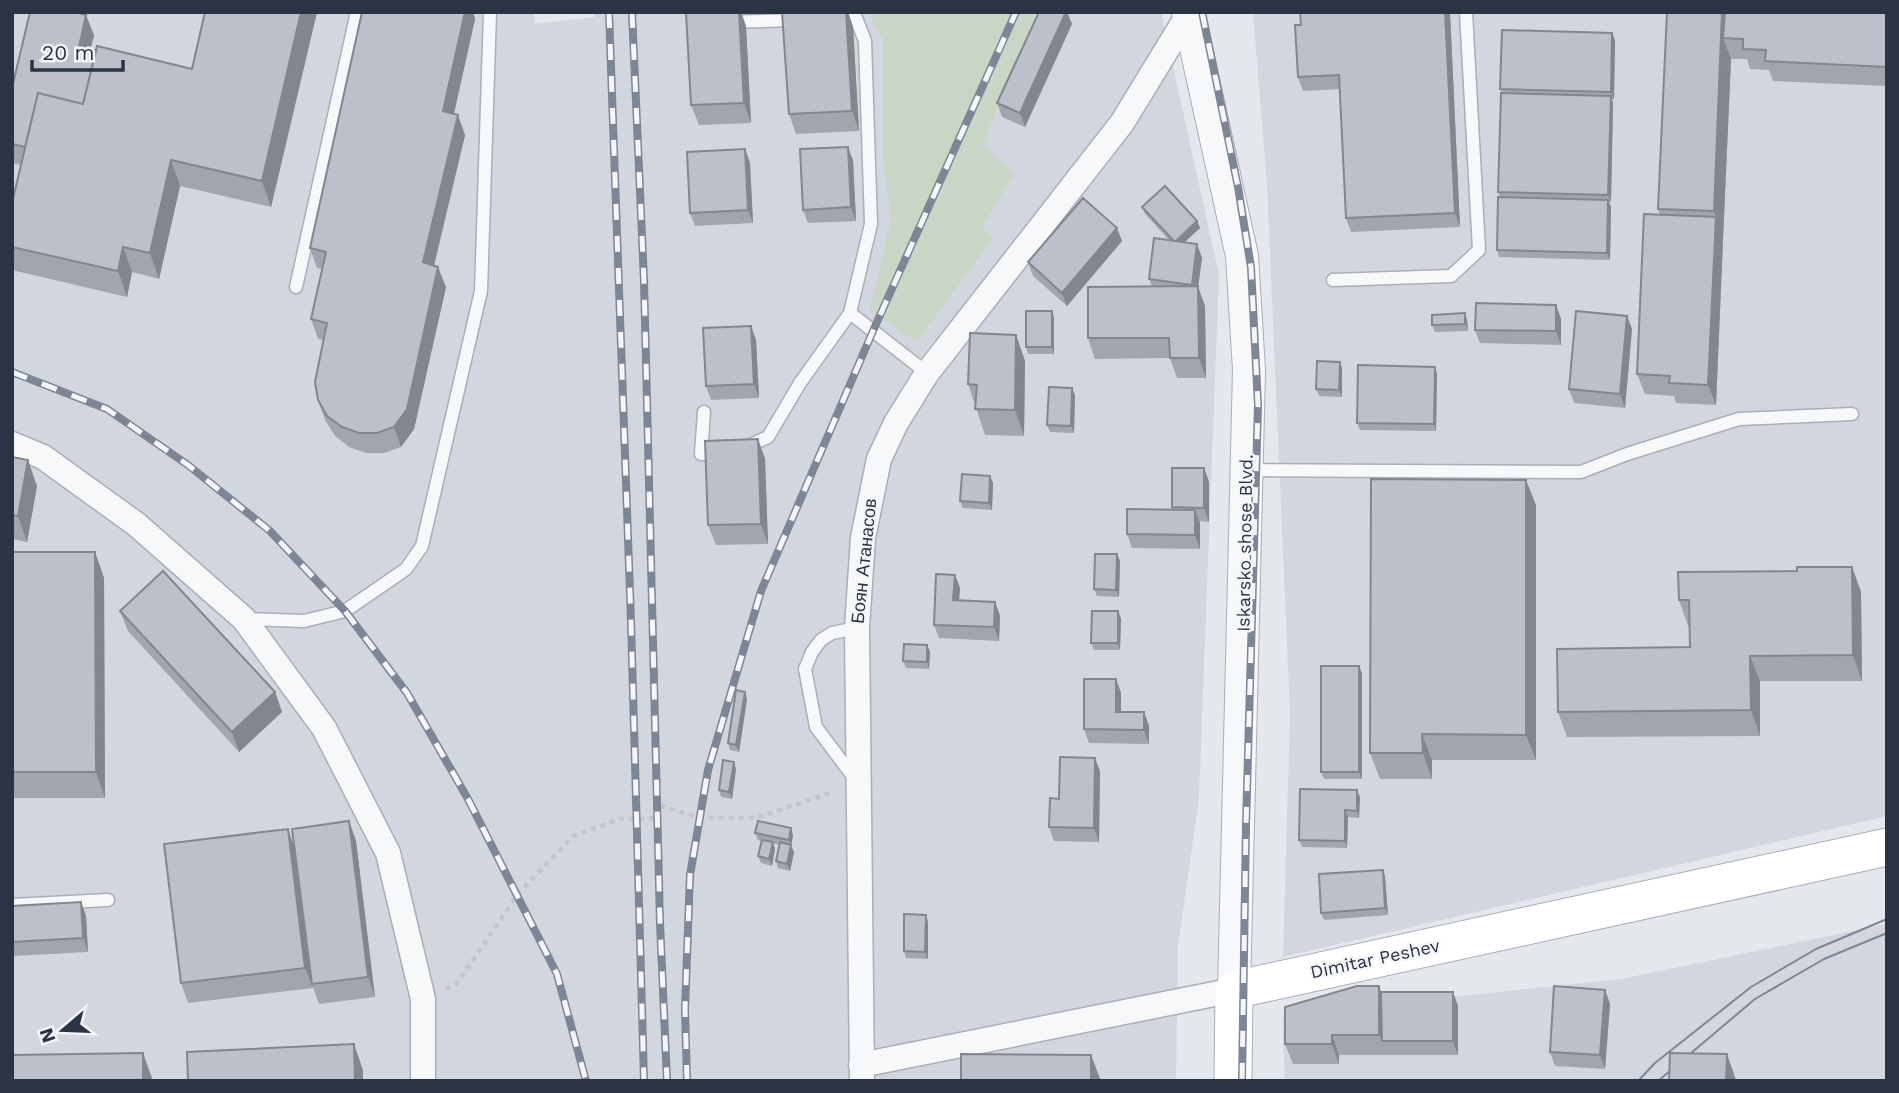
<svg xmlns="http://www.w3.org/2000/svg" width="1899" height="1093" viewBox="0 0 1899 1093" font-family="'Work Sans',sans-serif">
	<rect width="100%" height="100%" fill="#e4e7ec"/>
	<path fill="#d2d6de" d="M12,12h522l1,12 59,-7v-5h567l58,263 -20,522 -21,147 -2,137h-1164z
		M1253,12h634v804l-604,141 7,-244 -23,-528z
		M1887,924v157h-602l-3,-66 339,-36z"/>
	<path fill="#c9d6c5" d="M868,12h169l-54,132 31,30 -32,53 11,11 -76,104 -47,-32 21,-91 -8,-59v-120z"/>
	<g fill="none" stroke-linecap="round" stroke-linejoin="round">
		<g stroke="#a9aeb7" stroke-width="15">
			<path id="service" d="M728,22l69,-2
				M1333,280l118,-4 28,-26 -13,-238
				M296,287l61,-275
				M850,313l77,60
				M704,412l-3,42 20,-1
				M746,447l22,-10 32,-54 50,-70 21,-89 -6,-183 -9,-23 -20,1
				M1247,470l334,2 46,-18 112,-35 113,-5
				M244,619l60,2 41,-10 61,-42 16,-23 59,-255 9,-279
				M855,779l-39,-52 -11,-58 7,-17 9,-12 11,-7 25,-5
				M12,905l96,-5"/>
		</g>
		<g stroke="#a9aeb7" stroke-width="27">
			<path id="minor" d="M12,444l31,13 93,67 108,95 80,109 64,125 35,146v82
				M861,1065l373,-75
				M862,1081l-5,-453 6,-90 16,-79 17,-36 31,-50 195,-250 66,-108"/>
		</g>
		<g stroke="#a9aeb7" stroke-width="34">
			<path id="tertiary" d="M1188,12l54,244 7,114 -15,620"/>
		</g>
		<g stroke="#a9aeb7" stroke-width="39">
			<path id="secondary" d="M1233,1081l1,-91 653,-143"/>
		</g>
		<path stroke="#c2c5cb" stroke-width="4.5" stroke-dasharray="5 5" stroke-linecap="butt" d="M446,989l10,-4 61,-90 56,-59 47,-17h31l7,-14 42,13h56l77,-26"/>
		<use href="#service" stroke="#f7f8fa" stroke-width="12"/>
		<use href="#minor" stroke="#f7f8fa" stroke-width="24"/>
		<use href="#tertiary" stroke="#f7f8fa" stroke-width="32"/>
		<use href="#secondary" stroke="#fff" stroke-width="37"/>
		<path stroke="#7d8696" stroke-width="2" d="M1638,1081l17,-18 96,-76 65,-38 71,-30
			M1658,1081l97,-82 69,-40 63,-26"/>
		<g stroke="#7d8696" stroke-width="8">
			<path id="rail" d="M609,12l22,609 13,460
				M632,12l12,269 16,642 7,158
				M1202,12l36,175 13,80 7,138 -12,420 -4,256
				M12,372l95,37 81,56 82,66 75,80 62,82 61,106 89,175 29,107
				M687,1081l-2,-72 5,-134 18,-105 53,-179 112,-260 143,-319"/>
		</g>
		<use href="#rail" stroke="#f4f6f9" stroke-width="5" stroke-dasharray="16" stroke-linecap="butt"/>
	</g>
	<path fill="#a1a5ae" d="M205,12h112l-46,195 -91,-21 -21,93 -27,-7 -5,25 -115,-27v-67l9,-38 -9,-2v-75l82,-53 -4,15 102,19z
		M362,12h111l2,7 -21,95 11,21 -31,131 12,21 -32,142 -13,18 -17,6h-18l-17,-6 -14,-11 -10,-16 -7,-20 6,-60 -6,-1 -7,-20 11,-50 -5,-1 -7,-20z
		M686,12h55l5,14 5,97 -52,2 -8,-20z
		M782,12h66l5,15 6,104 -63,3 -7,-20z
		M1039,12h28l5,12 -47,103 -23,-10 -5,-14z
		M1300,12h150l10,215 -109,5 -5,-14 -6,-129 -37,2 -5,-14 3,-52z
		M1667,12h220v74l-114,-5 -4,-11 -19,-1 -3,-10h-16l-15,346 -40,-2 -2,-7 -29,-2 -8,-20 23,-160 -2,-5z
		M1615,40l-1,59h-2l1,4 -2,99h-2l2,5 -1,53 -111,-3 -2,-7 3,-53 -2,-5 4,-99 -2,-4z
		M745,149l5,14 3,60 -58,3 -5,-13z
		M853,160l3,61 -48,2 -5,-13z
		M1142,207l55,14 3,7 -15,14 12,2 5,14 -4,29 7,19 1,72h-29l-7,-20 -75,1 -7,-21 64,-52 -3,-7 20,-39 -24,-26z
		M1122,241l-55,65 -34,-30 -5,-14z
		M1556,305l5,14v26l-81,-2 -5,-13z
		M1052,311l2,7v36h-26l-2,-7z
		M1465,313l2,7 1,11 -33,1 -3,-7z
		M1627,316l5,13 -7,79 -51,-5 -5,-14z
		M751,326l5,14 3,58 -48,2 -5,-14z
		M1016,335l9,26 -1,75 -39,-1 -17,-51z
		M1340,362l2,7v28l-23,-1 -3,-7z
		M1435,367l2,7 -1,57 -76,-1 -3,-7z
		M1075,395l-1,38 -24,-1 -3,-7z
		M758,439l7,20 3,85 -52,1 -8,-20z
		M12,457l25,29 -10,56 -15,-3z
		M1204,468l5,14v40l-9,-1v28l-68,-1 -5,-14 45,-25v-2z
		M990,476l3,7 -1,27 -29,-2 -3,-7z
		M1536,505v255h-104v19h-52l-10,-26z
		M12,552h83l9,26 1,220h-93z
		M1120,561l-1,36 -22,-1 -3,-7z
		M1852,567l9,25 1,89h-102v55l-193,1 -9,-25 132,-65v-21h-2l-9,-26 118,-29z
		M955,575l5,13 -1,13 36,1 5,14 -1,25 -60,-3 -5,-13z
		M120,611l155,81 7,20 -43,40 -111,-121z
		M1121,618l-1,32h-26l-3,-7z
		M927,645l3,7 -1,17 -23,-1 -3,-7z
		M1362,673v106h-38l-3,-7z
		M1116,679l5,14v19h23l5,14v18l-60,-1 -5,-14z
		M745,692l2,7 -8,53 -9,-2 -2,-7z
		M736,769l-4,30 -11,-2 -2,-7z
		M1100,771l-1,71 -45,-1 -5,-14 10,-28z
		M1360,797l-1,21 -11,-1 -1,31 -45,-1 -3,-7z
		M349,821l7,20 19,156 -56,7 -7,-20 1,4 -125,15 -7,-20 114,-136z
		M755,833l38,2 -2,11 3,6 -4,19 -12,-3 -2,-7 3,-16 -6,-2 2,6 -3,17 -11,-3 -3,-7 3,-15 -3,-1z
		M1383,870l2,7 3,38 -64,5 -3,-7z
		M81,902l5,14 2,36 -76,4v-50z
		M926,915l2,7v37l-22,-1 -2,-7z
		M1379,986l2,6h72l5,14v49h-119v9h-46l-8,-20z
		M1605,990l5,14 -5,65 -50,-3 -5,-14z"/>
	<path fill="#83868d" d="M301,12h16l-46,195 -9,-26z
		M465,12h8l2,7 -25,112 -7,-20z
		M739,12h2l5,14 5,97 -7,-20z
		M846,12h2l5,15 6,104 -7,-20z
		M1066,12h1l5,12 -47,103 -5,-14z
		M1445,12h5l10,215 -5,-14z
		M1722,12h11l-10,26 8,21 -8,178 -9,-26z
		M86,15l8,20 -8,33 -7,-21z
		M1612,33l3,7 -1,59 -3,-7z
		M1611,96l2,7 -2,99 -3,-7z
		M458,115l7,20 -35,147 -7,-20z
		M848,147l5,13 3,61 -5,-14z
		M745,149l5,14 3,60 -5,-13z
		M171,160l9,26 -21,93 -9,-26z
		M1608,200l3,7 -1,53 -3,-7z
		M1716,217l7,20 -7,168 -8,-20z
		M1197,221l3,7 -23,21 -2,-7z
		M1117,228l5,13 -55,65 -5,-13z
		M1197,244l5,14 -4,29 7,19 1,72 -7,-20 -2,-59 -5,-14z
		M123,247l9,25 -5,25 -9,-26z
		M438,267l8,20 -32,142 -13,18 -7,-20z
		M1556,305l5,14v26l-5,-14z
		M1052,311l2,7v36l-2,-7z
		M1465,313l2,7 1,11 -3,-7z
		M1627,316l5,13 -7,79 -5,-14z
		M751,326l5,14 3,58 -5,-14z
		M1016,335l9,26 -1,75 -9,-26z
		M1340,362l2,7v28l-3,-7z
		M1435,367l2,7 -1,57 -2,-7z
		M1072,388l3,7 -1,38 -3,-7z
		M758,439l7,20 3,85 -7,-20z
		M28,460l9,26 -10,56 -9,-26z
		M1204,468l5,14v40l-5,-14z
		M990,476l3,7 -1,27 -3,-7z
		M1526,480l10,25v255l-10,-25z
		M1195,510l5,13v26l-5,-14z
		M95,552l9,26 1,220 -9,-26z
		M1117,554l3,7 -1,36 -3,-7z
		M1852,567l9,25 1,89 -9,-26z
		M955,575l5,13 -2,26 -5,-14z
		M995,602l5,14 -1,25 -5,-14z
		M1118,611l3,7 -1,32 -2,-7z
		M927,645l3,7 -1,17 -2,-7z
		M1750,656l10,25v55l-9,-26z
		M1359,666l3,7v106l-3,-7z
		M1116,679l5,14v33l-5,-14z
		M275,692l7,20 -43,40 -7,-20z
		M745,692l2,7 -8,53 -3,-7z
		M1144,712l5,14v18l-5,-14z
		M1422,734l10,26v19l-9,-26z
		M1095,758l5,13 -1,71 -5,-14z
		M734,762l2,7 -4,30 -3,-7z
		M1357,790l3,7 -1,21 -2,-7z
		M1345,810l3,7 -1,31 -2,-7z
		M349,821l7,20 19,156 -7,-20z
		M791,828l2,7 -2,11 3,6 -4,19 -3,-7 4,-17 -2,-7z
		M288,829l7,20 18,139 -8,-20z
		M773,842l2,7 -3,17 -3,-7z
		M1383,870l2,7 3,38 -3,-7z
		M81,902l5,14 2,36 -5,-14z
		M926,915l2,7v37l-3,-7z
		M1379,986l7,20 -4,35 -3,-6z
		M1605,990l5,14 -5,65 -5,-14z
		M1453,992l5,14v49l-5,-14z
		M1332,1035l7,20v9l-7,-20z
		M354,1044l9,26v11h-8z
		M143,1053l9,25v3h-9z
		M1727,1054l9,26v1h-10z
		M1091,1055l10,26h-10z"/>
	<path fill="#bbc0ca" stroke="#83868d" stroke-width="2" d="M30,12h45l11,3 -7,32 17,4 -13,53 -45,-11 -13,54 -13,-3v-56z
		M205,12h96l-39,169 -91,-21 -21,93 -27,-6 -5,24 -106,-24v-44l26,-110 45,11 14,-58 95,23z
		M362,12h103l-22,99 15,4 -35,147 15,5 -31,142 -13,18 -17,6h-18l-17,-6 -15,-11 -9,-16 -3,-18 12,-59 -16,-4 15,-67 -16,-4z
		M686,12h53l5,91 -53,2z
		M782,12h64l6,99 -63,3z
		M1039,12h27l-46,101 -23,-10z
		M1300,12h145l10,201 -109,5 -7,-143 -41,2 -3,-52h6z
		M1667,12h55l-8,199 -56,-2z
		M1725,12h162v55l-122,-6 1,-11 -23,-1v-10l-20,-1z
		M1502,30l110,3 -1,59 -111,-3z
		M1501,93l110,3 -3,99 -110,-3z
		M848,147l3,60 -48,3 -3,-61z
		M745,149l3,61 -58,3 -3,-61z
		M1165,186l32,35 -21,20h-2l-32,-34z
		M1498,197l110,3 -1,53 -110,-3z
		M1083,198l34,30 -55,65 -34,-31z
		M1644,214l72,3 -8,168 -39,-2 1,-7 -33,-2z
		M1154,238l43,6 -5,41 -43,-6z
		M1198,286l1,72h-29l-1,-20h-81v-51z
		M1476,303l80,2v26l-81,-1z
		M1026,311h26v36h-26z
		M1576,311l51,5 -7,78 -51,-5z
		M1465,313v11l-33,1v-10z
		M751,326l3,58 -48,2 -3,-58z
		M970,333l46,2 -1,75 -40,-1 2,-24 -9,-1z
		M1317,361l23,1 -1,28 -23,-1z
		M1358,365l77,2 -1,57 -77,-1z
		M1049,387l23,1 -1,38 -24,-1z
		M758,439l3,85 -53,1 -3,-84z
		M12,457l16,3 -10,56 -6,-1z
		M1172,468h32v40l-32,-1z
		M962,474l28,2 -1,27 -29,-2z
		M1371,479l155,1v255l-104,-1 1,19h-53z
		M1127,509l68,1v25l-68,-1z
		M12,552h83l1,220h-84z
		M1095,554h22l-1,36 -22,-1z
		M1797,567h55l1,88 -103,1 1,54 -193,2 -1,-63 133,-2 -1,-47h-10l-1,-28 119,-1z
		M163,571l112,121 -43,40 -112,-121z
		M936,574l19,1 -2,25 42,2 -1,25 -60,-2z
		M1092,611h26v32h-27z
		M904,644l23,1v17l-24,-1z
		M1321,666h38v106h-38z
		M1084,679h32v33h28v18l-60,-1z
		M736,690l9,2 -9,53 -8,-2z
		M1060,757l35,1 -1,70 -45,-1 1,-29 9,1z
		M723,760l11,2 -5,30 -10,-2z
		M1300,789l57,1v21l-12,-1v31l-46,-1z
		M349,821l19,156 -56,7 -20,-155z
		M758,821l33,7 -2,12 -34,-7z
		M288,829l17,139 -124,15 -17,-139z
		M762,840l11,2 -4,17 -11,-3z
		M780,842l11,3 -4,19 -11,-3z
		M1383,870l2,38 -64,5 -2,-39z
		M81,902l2,36 -71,4v-36z
		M904,914l22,1 -1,37 -21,-1z
		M1357,986h22v49h-47v9h-47v-37z
		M1554,986l51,4 -5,65 -50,-3z
		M1381,992h72v49h-71z
		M354,1044l1,37h-167l-1,-29z
		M143,1053v28h-131v-26z
		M1670,1053l57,1 -1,27h-57z
		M961,1054l130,1v26h-130z"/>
	<g text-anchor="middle" stroke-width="5" stroke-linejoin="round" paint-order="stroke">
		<g font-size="18" fill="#2b3445" stroke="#f4f6f9">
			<text transform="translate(1245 543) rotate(-89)" y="6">Iskarsko shose Blvd.</text>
			<text transform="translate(864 561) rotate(-84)" y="6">Боян Атанасов</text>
			<text transform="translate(1375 959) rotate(-12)" y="6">Dimitar Peshev</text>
		</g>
	</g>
	<rect width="1899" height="1093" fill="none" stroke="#2b3445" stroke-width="28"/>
	<g transform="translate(63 1030) rotate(251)" stroke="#f4f6f9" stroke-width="5" paint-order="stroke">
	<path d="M0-5L12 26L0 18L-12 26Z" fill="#2b3445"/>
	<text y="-10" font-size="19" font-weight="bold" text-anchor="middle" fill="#2b3445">N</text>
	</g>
	<path d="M32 60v10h91v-10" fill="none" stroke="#2b3445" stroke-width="3.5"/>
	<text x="42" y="60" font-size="21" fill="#2b3445" stroke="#f4f6f9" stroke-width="5" paint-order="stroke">20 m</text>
</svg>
